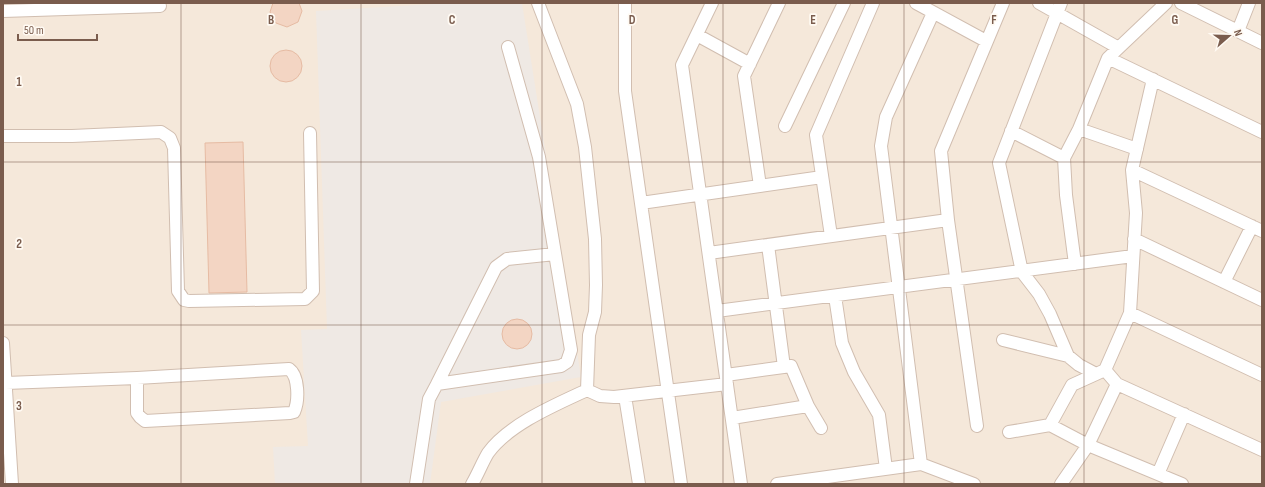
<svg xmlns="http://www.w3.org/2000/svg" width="1265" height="487" viewBox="0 0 1265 487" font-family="'Sofia Sans Condensed',sans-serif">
	<rect width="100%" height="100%" fill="#fdf6ec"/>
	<path fill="#f5e8da" d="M3,3h1259v481h-1259z"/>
	<path fill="#efe9e4" d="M450,3h72l59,374 -140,25 -11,82h-155l-2,-37 35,-1 -7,-116 26,-1 -11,-318z"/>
	<path fill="#f3d5c3" stroke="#e6bba3" d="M273,3h26l3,8 -4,11 -11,5 -11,-4 -6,-11z
		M270 66a16 16 0 1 1 32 0a16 16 0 1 1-32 0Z
		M243,142l4,150 -38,1 -4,-150z
		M502 334a15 15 0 1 1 30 0a15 15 0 1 1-30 0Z"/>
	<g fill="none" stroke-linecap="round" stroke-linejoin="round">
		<g stroke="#d1beb0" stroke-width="14">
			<path id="minor" d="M538,3l39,101 8,43 10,92 1,46 -1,27 -6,23 -2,55
				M625,3v88l56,393
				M712,3l-30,62 59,419
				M916,3l70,38
				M1039,3l78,44
				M1061,3l-62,160 23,109 17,22 11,20 18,42 11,9 17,9
				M1181,3l81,40
				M3,11l157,-5
				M1238,31l11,-28
				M697,35l53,29
				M1108,58l154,74
				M785,126l59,-123
				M1079,129l58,20
				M1011,131l53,27
				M3,136h69l89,-4 9,6 4,10 4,143 6,9 5,1 116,-2 8,-8 -3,-158
				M1132,170l130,61
				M760,186l-16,-110 35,-73
				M641,203l181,-26
				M831,236l-15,-101 57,-132
				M1134,239l128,61
				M768,245l16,122
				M709,253l239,-33
				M1075,264l-9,-69 -2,-37 15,-29 29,-71 58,-55
				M1224,282l28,-56
				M835,296l7,47 12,29 25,43 7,54
				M717,311l416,-55
				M1130,313l132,62
				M1003,340l65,16
				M3,343l9,141
				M1105,370l12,14 145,66
				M726,375l65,-9 17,40 13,22
				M6,383l131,-5 152,-9c10,7 10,32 5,43l-4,1 -145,8 -5,-4 -3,-4v-35
				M437,384l59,-117 11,-8 48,-5
				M587,390l13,6 14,1 113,-13
				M625,396l14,88
				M732,418l76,-12
				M1050,425l22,-40 33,-15 25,-57 6,-100 -4,-43 21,-91
				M977,426l-29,-206 -7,-69 62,-148
				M1009,432l41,-7 38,20 94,39
				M921,464l-40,-318 5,-29 47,-104
				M1158,474l26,-60
				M416,484l13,-85 8,-15 124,-18 6,-4 4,-12 -32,-193 -31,-110
				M472,484c6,-10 10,-21 16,-31 21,-29 67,-48 99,-63
				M777,484l144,-20 53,20
				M1061,484l27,-39 29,-61"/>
		</g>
		<use href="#minor" stroke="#fff" stroke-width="12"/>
	</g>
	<path fill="none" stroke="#7a5c4d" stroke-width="1" stroke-opacity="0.55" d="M181,3v481M361,3v481M542,3v481M723,3v481M904,3v481M1084,3v481M3,162h1259M3,325h1259"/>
	<g font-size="13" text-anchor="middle" font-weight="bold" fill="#7a5c4d" stroke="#fffaf3" stroke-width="3.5" stroke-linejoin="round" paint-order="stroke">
		<text x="271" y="24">B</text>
		<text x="452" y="24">C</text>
		<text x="632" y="24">D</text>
		<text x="813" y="24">E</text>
		<text x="994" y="24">F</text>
		<text x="1175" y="24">G</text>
		<text x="19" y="86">1</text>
		<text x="19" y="248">2</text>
		<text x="19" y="410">3</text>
	</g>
	<rect width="1265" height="487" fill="none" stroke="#7a5c4d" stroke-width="8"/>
	<g transform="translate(1229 36) rotate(70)" stroke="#fffaf3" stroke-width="3" paint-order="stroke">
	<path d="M0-3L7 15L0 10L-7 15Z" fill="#7a5c4d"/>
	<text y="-6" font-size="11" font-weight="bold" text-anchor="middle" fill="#7a5c4d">N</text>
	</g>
	<path d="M18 34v6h79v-6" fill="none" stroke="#7a5c4d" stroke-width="2"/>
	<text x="24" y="34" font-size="12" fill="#7a5c4d" stroke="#fffaf3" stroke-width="3" paint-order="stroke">50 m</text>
</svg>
